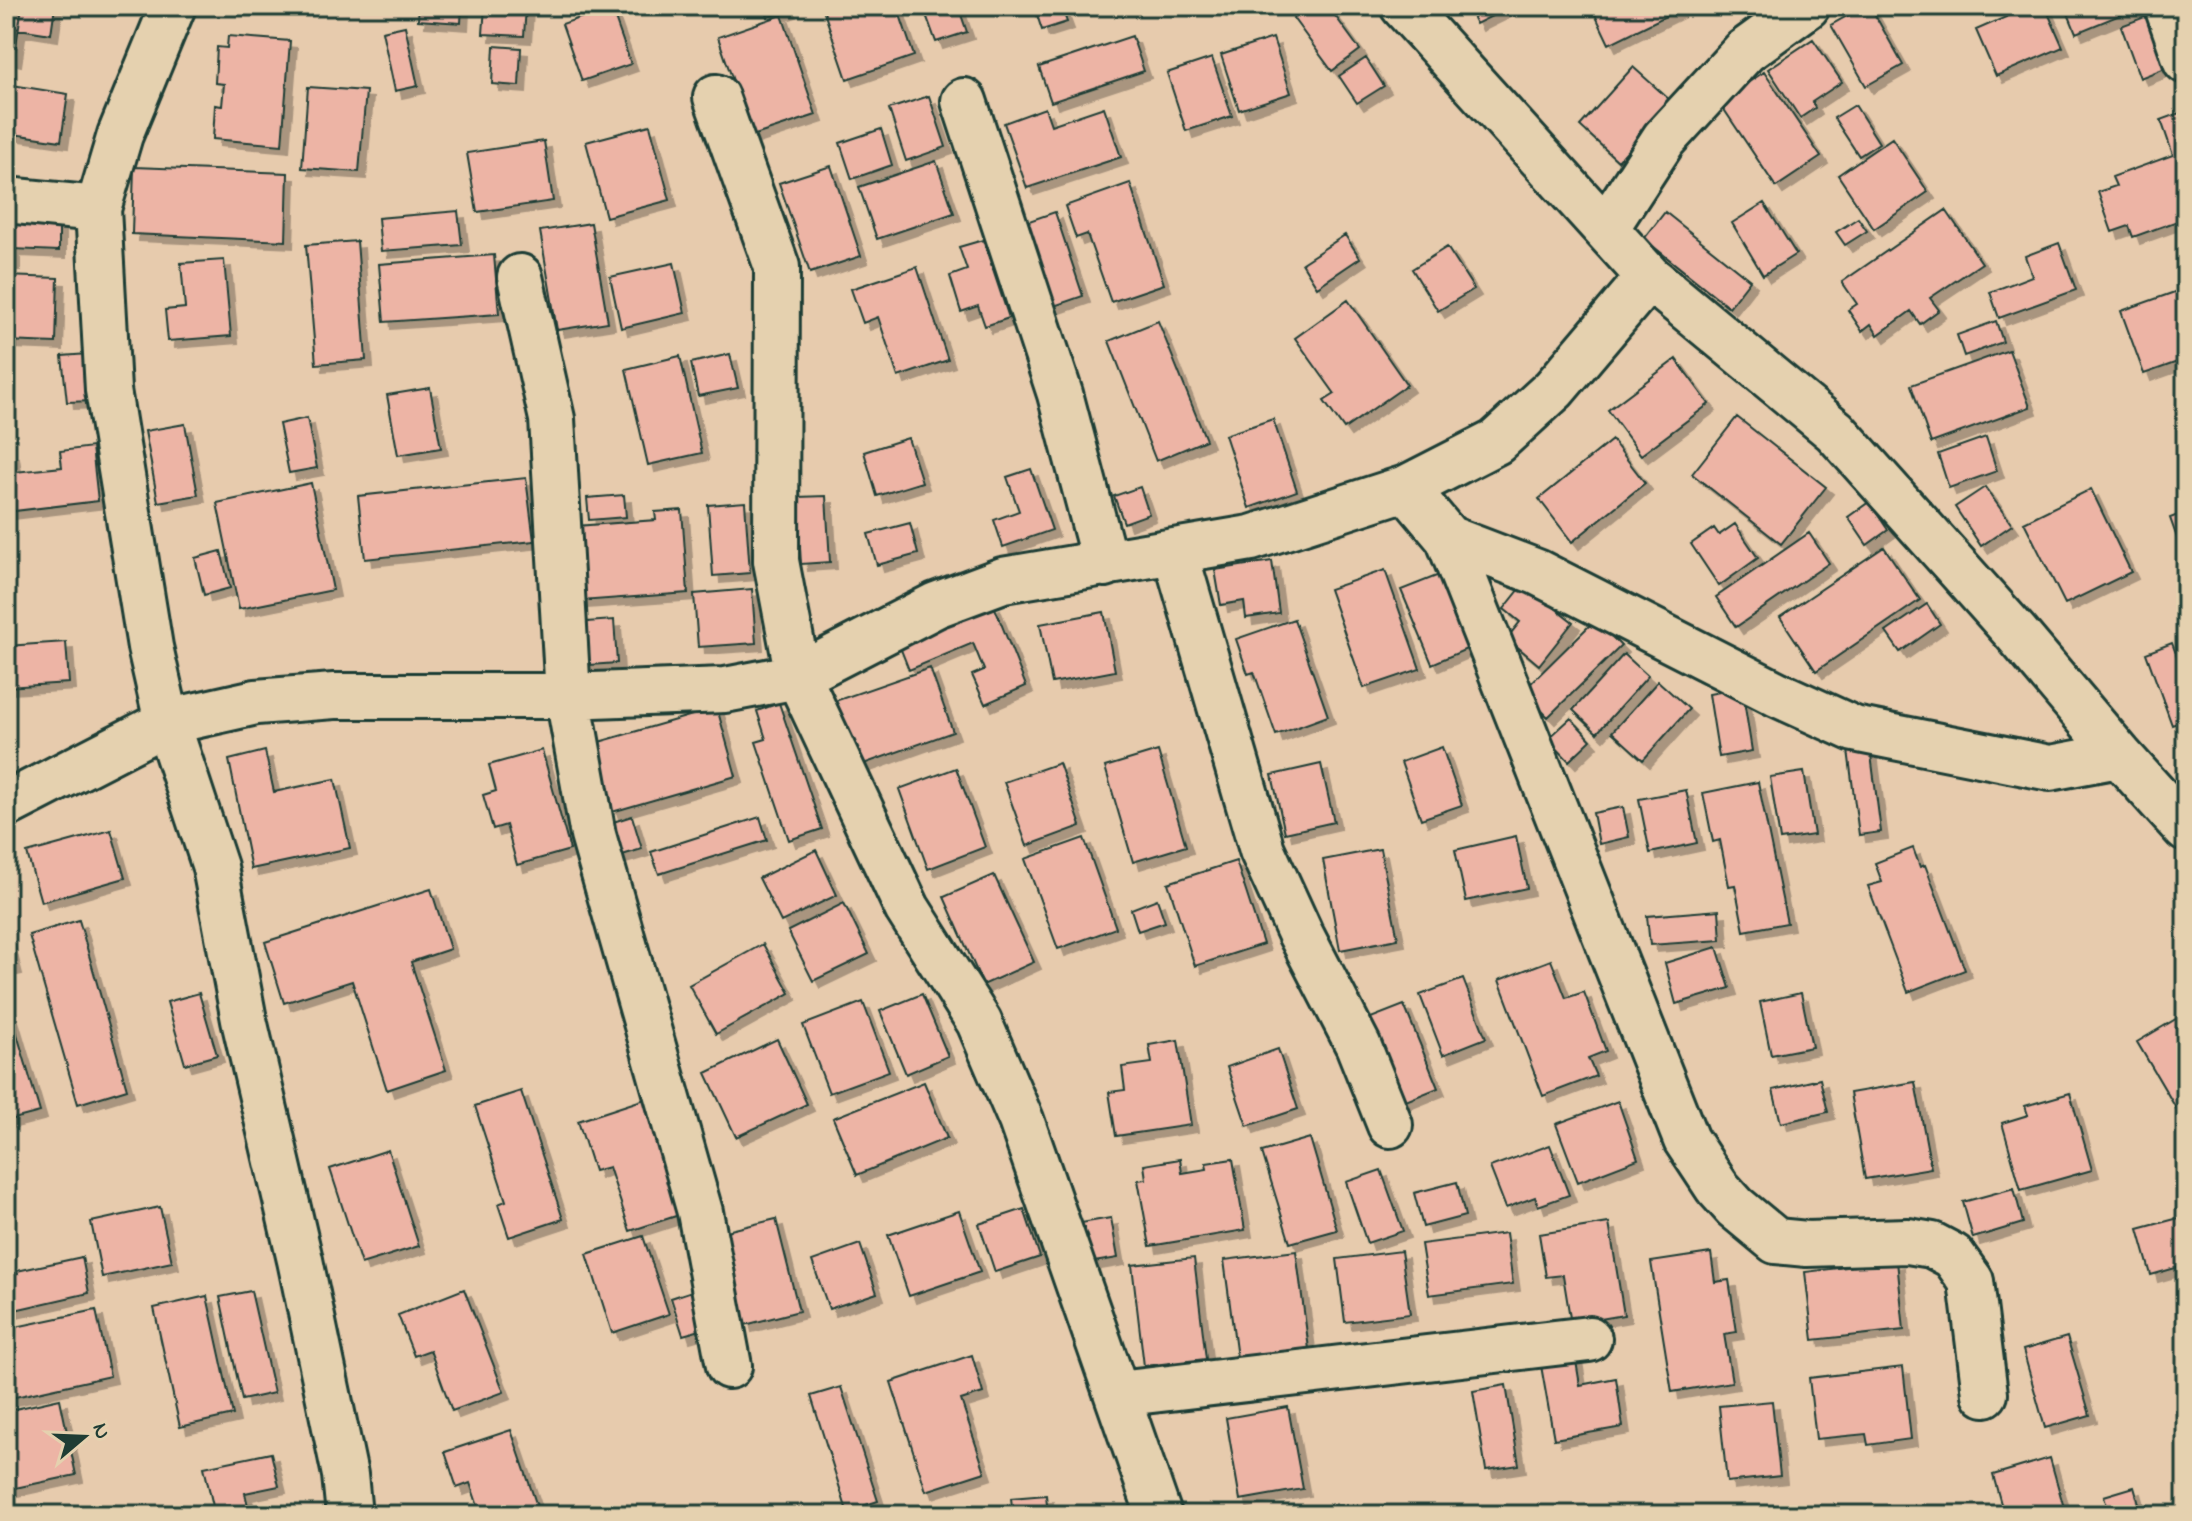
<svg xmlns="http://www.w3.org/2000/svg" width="2192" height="1521" viewBox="0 0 2192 1521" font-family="'Indie Flower',sans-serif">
	<defs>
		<filter id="shadow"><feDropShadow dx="7" dy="7" stdDeviation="0" flood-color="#0004"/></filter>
	</defs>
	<rect width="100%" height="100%" fill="#e7cbad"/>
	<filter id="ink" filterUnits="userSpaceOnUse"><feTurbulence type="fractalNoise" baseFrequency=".0125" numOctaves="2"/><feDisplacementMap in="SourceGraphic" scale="16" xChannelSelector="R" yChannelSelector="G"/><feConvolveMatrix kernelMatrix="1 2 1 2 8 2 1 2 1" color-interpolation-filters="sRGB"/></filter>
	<g filter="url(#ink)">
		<path fill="#edb4a5" stroke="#1f3d34" stroke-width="2" filter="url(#shadow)" d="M6,6h16l-8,53 -8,-2z
			M7,6h48l-4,28 -45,-7z
			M419,6h43l-1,17 -43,-3z
			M485,6h41l-2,30 -41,-2z
			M764,6h24l1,4 -21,7z
			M822,6h75l17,50 -67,23z
			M933,6h25l9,26 -31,10 -12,-33z
			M1034,6h27l6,16 -25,8z
			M1308,6h20l32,44 -28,21 -39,-53z
			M1467,6h45l-36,18z
			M1591,6h85l2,4 -69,34z
			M1865,6h5l33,59 -37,21 -35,-61z
			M2031,6h14l18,41 -67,29 -20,-46z
			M2065,6h71l1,2 -61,25z
			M611,7l20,57 -49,17 -20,-57z
			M782,15l34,100 -64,21 -34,-99z
			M2150,15l18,52 -28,11 -19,-52z
			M405,26l13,60 -23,5 -13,-60z
			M228,36l62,5 -8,104 -69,-6 2,-34 7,1 2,-22 -9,-1 2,-36 10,1z
			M1132,36l12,35 -93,31 -12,-35z
			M1273,38l18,55 -52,17 -18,-55z
			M1813,39l29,43 -30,20 3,6 -15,10 -32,-49z
			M494,46l27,2 -2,38 -27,-2z
			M1212,58l20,58 -46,15 -19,-58z
			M1366,58l18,28 -27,17 -18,-27z
			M1633,67l38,34 -53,60 -38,-35z
			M1764,72l57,85 -45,30 -57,-85z
			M6,84l62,10 -7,47 -55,-8z
			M308,87l58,4 -7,81 -57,-4z
			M929,96l17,51 -40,14 -17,-52z
			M1855,105l24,38 -20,13 -25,-38z
			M1104,107l17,50 -94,31 -23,-65 41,-15 6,17z
			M2183,112l3,9v97l-53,19 -4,-11 -17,6 -14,-40 18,-6 -4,-9 61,-22 -12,-35z
			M650,125l20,75 -64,17 -20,-75z
			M881,129l11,36 -40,14 -12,-36z
			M1892,138l36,54 -54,37 -36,-54z
			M544,141l9,60 -76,11 -10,-59z
			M936,161l18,52 -77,26 -18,-52z
			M831,166l30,90 -51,17 -31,-90z
			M134,167l154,6 -2,68 -154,-7z
			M1130,183l34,101 -53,18 -24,-68 -11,4 -11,-32z
			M1764,203l32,51 -33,21 -31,-52z
			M1946,210l36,53 -52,35 9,12 -19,14 -9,-13 -33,24 -7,-11 -9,7 -14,-21 9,-6 -15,-22z
			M458,211l4,34 -81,6 -3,-33z
			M6,212l53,2v37l-46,-2v14h-7z
			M1055,212l28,84 -29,10 -28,-84z
			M1665,212l85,68 -21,27 -85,-68z
			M1858,218l9,13 -22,14 -9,-13z
			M591,223l17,99 -51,8 -17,-99z
			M1345,235l15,23 -43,29 -15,-24z
			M983,240l26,78 -24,8 -7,-20 -17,6 -11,-36 17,-6 -8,-23z
			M357,241l9,119 -50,4 -10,-119z
			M2059,243l17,47 -77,28 -9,-26 42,-16 -7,-20z
			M1447,247l27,42 -36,22 -26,-42z
			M494,255l5,59 -115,8 -5,-58z
			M224,260l7,76 -63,5 -3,-31 20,-2 -4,-45z
			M674,263l11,50 -64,15 -11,-51z
			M917,267l31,93 -50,17 -20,-60 -15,6 -12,-34z
			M6,276l52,2 -2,65 -50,-2z
			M2186,288v71l-42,15 -23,-63z
			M1348,300l59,85 -63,44 -20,-28 11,-7 -40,-56z
			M1158,321l48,119 -50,21 -47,-120z
			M1996,321l7,21 -39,14 -7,-21z
			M2009,350l21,57 -99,36 -20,-58z
			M88,354l5,47 -26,1 -5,-46z
			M730,354l8,34 -40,8 -7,-33z
			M680,356l22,97 -54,12 -22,-96z
			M1676,359l33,45 -68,51 -33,-45z
			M430,388l11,60 -43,7 -11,-60z
			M1737,417l89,70 -45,57 -89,-70z
			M307,418l10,50 -28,5 -10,-49z
			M1273,419l24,72 -48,17 -24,-73z
			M185,424l13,71 -40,7 -13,-71z
			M1986,437l11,34 -48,17 -11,-34z
			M908,438l14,44 -45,14 -13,-44z
			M1612,440l33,43 -73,59 -33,-43z
			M92,447l6,54 -92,11v-60l6,-1 3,21 47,-5 -2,-16z
			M1031,469l21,61 -49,17 -9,-27 25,-9 -12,-34z
			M526,478l8,63 -169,18 -7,-63z
			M311,483l22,107 -94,19 -22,-106z
			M1140,487l9,27 -25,9 -10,-27z
			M1985,487l27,38 -31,21 -26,-39z
			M2091,489l40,83 -66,32 -41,-82z
			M624,495l2,22 -37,3 -2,-22z
			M826,496l4,66 -29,2 -4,-67z
			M745,502l5,71 -37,3 -5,-71z
			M1869,502l19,28 -21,15 -19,-28z
			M682,510l6,83 -107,8 -5,-75 80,-6 -1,-8z
			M2186,512v51l-16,-45z
			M910,523l8,31 -41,11 -9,-31z
			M1735,524l23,34 -39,28 -28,-42 23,-16 5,7z
			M1809,533l20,30 -93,64 -20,-30z
			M1884,547l36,53 -104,71 -36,-54z
			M221,551l9,37 -26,7 -9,-37z
			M1272,561l7,52 -33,5 -2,-17 -23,4 -6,-35z
			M1385,570l35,99 -56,19 -35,-99z
			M1439,575l30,73 -37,16 -31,-74z
			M1524,584l49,38 -34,43 -32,-27 13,-16 -16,-13z
			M752,589l4,54 -58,4 -4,-53z
			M993,603l33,83 -41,18 -13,-29 12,-5 -11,-27 -64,27 -11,-28z
			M1927,604l13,20 -40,28 -14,-20z
			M1104,612l11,59 -63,12 -12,-59z
			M1294,619l34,97 -52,19 -22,-63 -6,2 -12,-35z
			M614,620l3,43 -41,3 -4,-43z
			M1595,620l26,26 -73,71 -25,-26z
			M66,642l3,41 -63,4v-41z
			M2172,643l14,37v40l-14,5 -26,-72z
			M1624,654l24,22 -51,57 -24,-23z
			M930,668l23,64 -95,34 -23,-65z
			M1658,681l31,28 -46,51 -31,-28z
			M1742,688l10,63 -33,6 -10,-63z
			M779,703l43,126 -33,11 -33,-98 10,-3 -9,-28z
			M717,708l19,68 -124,36 -20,-68z
			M1571,718l20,22 -22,21 -21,-22z
			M1442,747l20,58 -41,14 -20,-57z
			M1870,747l11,85 -22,3 -11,-85z
			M542,750l28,100 -53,15 -11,-40 -13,4 -10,-34 13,-4 -7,-26z
			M265,751l9,41 61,-13 15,69 -99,21 -22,-109z
			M1158,751l28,95 -53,16 -28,-95z
			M1059,763l22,63 -54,20 -23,-64z
			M1321,764l13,58 -49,11 -13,-58z
			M956,768l29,79 -57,22 -29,-80z
			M1804,772l10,63 -34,5 -10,-63z
			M1758,782l29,141 -43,8 -9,-46 -6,1 -9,-46 -7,2 -10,-49z
			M1686,790l11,53 -47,10 -11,-54z
			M1623,807l6,30 -30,7 -6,-31z
			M632,816l10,33 -23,7 -9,-33z
			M760,817l7,23 -108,34 -8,-22z
			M111,830l14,48 -84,24 -14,-49z
			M1516,836l11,52 -61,13 -11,-51z
			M1084,838l32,90 -58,21 -33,-90z
			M1913,848l7,19 5,-2 40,105 -57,22 -40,-106 14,-4 -7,-19z
			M1380,849l18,90 -58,11 -17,-90z
			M816,850l21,45 -56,27 -22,-44z
			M1236,861l27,83 -68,22 -27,-83z
			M994,875l40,87 -51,23 -39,-88z
			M431,889l19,60 -39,13 35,108 -59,20 -35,-109 -68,22 -19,-61z
			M1157,899l8,23 -27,9 -7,-22z
			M844,903l25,51 -56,27 -25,-50z
			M1719,910l2,30 -71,5 -3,-29z
			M79,920l48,169 -49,15 -49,-169z
			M7,935l8,32 -9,2v-33z
			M763,944l27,49 -74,41 -27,-49z
			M1717,947l13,41 -54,16 -11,-41z
			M1551,960l15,38 18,-6 22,59 -18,7 8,18 -53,20 -44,-116z
			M1463,979l23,59 -43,17 -23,-60z
			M199,993l18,62 -32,9 -18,-62z
			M1801,993l11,54 -41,8 -11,-53z
			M922,994l26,62 -42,18 -26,-63z
			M6,997l34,115 -34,9z
			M863,1002l26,69 -60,22 -26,-68z
			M1404,1005l34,83 -47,19 -33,-84z
			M2186,1013v112l-49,-83z
			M777,1039l30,65 -71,33 -30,-64z
			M1178,1040l13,85 -75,11 -7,-44 16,-2 -3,-23 30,-4 -3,-18z
			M1278,1049l20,60 -51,17 -20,-59z
			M1820,1079l8,33 -47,11 -8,-33z
			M924,1082l23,56 -90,37 -24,-57z
			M1915,1082l16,86 -66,11 -15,-86z
			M521,1091l42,128 -54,18 -11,-33 8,-3 -31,-95z
			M2070,1093l22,77 -71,20 -19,-67 26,-8 -3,-9z
			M645,1099l37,115 -52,17 -21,-64 -15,4 -16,-50z
			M1618,1101l20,58 -60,23 -22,-58z
			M1310,1138l27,92 -47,13 -28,-91z
			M1550,1145l19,50 -31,11 -3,-9 -29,11 -16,-41z
			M388,1150l31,96 -58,18 -31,-95z
			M1180,1159l2,14 25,-4 -1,-6 27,-4 12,71 -95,16 -12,-66 8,-1 -2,-14z
			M1381,1170l22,61 -36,12 -21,-61z
			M1457,1182l8,34 -42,11 -9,-34z
			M2014,1188l9,35 -50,15 -10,-36z
			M160,1207l12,55 -70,15 -11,-55z
			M1024,1209l16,48 -45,15 -16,-48z
			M959,1211l21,61 -71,24 -21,-61z
			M2186,1216v49l-35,10 -13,-46z
			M1111,1218l7,40 -30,5 -7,-40z
			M776,1219l23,92 -54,14 -23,-93z
			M1609,1223l15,92 -53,9 -8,-49 -17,2 -7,-43z
			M1506,1233l7,51 -84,11 -8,-51z
			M643,1236l26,78 -57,19 -25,-79z
			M860,1244l17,49 -48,16 -17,-48z
			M1296,1251l13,98 -72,9 -13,-98z
			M1401,1251l9,63 -65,8 -8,-63z
			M1711,1253l4,29 14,-2 8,52 -13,2 8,48 -60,10 -21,-130z
			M82,1257l7,36 -83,19v-35l12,-3 -1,-3z
			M1194,1258l12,101 -62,7 -12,-101z
			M1897,1261l7,69 -91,10 -8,-68z
			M464,1289l40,103 -52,19 -22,-61 -16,6 -16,-41z
			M251,1291l23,102 -32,7 -22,-103z
			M692,1291l12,38 -21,6 -12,-37z
			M207,1296l26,119 -53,12 -26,-119z
			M96,1310l14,66 -104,23v-70z
			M2067,1337l23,78 -45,13 -22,-78z
			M972,1355l11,38 -22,7 24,72 -59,19 -35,-109z
			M1575,1355l5,30 36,-7 7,49 -69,12 -14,-79z
			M1903,1367l8,72 -43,6 -2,-11 -50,5 -7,-61z
			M1506,1385l13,80 -33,5 -13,-79z
			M841,1387l37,114 -31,10 -36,-115z
			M60,1399l16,76 -70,15v-79z
			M1772,1401l8,75 -53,6 -8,-76z
			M1288,1407l15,82 -63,11 -14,-82z
			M511,1430l29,85h-59l-11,-32 -13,5 -12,-36z
			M271,1453l8,33 -34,7 5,22h-35l-11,-48z
			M2050,1458l16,57h-62l-11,-40z
			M2134,1487l8,28h-32l-6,-19z
			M1046,1495l2,19 36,-4v5h-71l-2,-17z"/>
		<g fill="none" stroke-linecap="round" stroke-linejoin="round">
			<g stroke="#1f3d34" stroke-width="50">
				<path id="minor" d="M173,6l-53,129 -22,74 10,181 42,257 17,75 48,145 29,153 56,240 45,215 4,40
					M1403,6l246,271 186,154 181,202 103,122 67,74
					M2167,6l19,55
					M716,97l61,170 -1,294 22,115 109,232 72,114 42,98 138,395
					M964,101l96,293 45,170
					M6,200l92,9
					M1606,228l58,-89 81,-88 62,-45
					M520,277l32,142 16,277 25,139 107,377 29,154
					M1406,488l42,50 89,34 240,122 77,35 196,39 69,-13
					M1448,538l238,602 31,47 18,20 41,34 31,3 101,-3 24,4 21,11 18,25 14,113
					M1175,552l87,298 38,83 58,112 32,80
					M6,805l161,-83 89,-20 78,-6h234l157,-6 73,-14 138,-71 67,-25 248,-42 155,-50 90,-46 58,-53 95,-112
					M1118,1394l471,-55"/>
			</g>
			<use href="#minor" stroke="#e5d1af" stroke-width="44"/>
		</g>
	</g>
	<rect width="2192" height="1521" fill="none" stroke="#e5d1af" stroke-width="32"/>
	<rect x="16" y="16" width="2160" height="1489" fill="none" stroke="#1f3d34" stroke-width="3" filter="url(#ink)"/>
	<g transform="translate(84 1437) rotate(71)" stroke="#e5d1af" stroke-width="6" paint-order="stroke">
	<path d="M0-6L14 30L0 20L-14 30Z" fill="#1f3d34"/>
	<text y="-12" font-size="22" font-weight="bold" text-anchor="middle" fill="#1f3d34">N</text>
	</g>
</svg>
